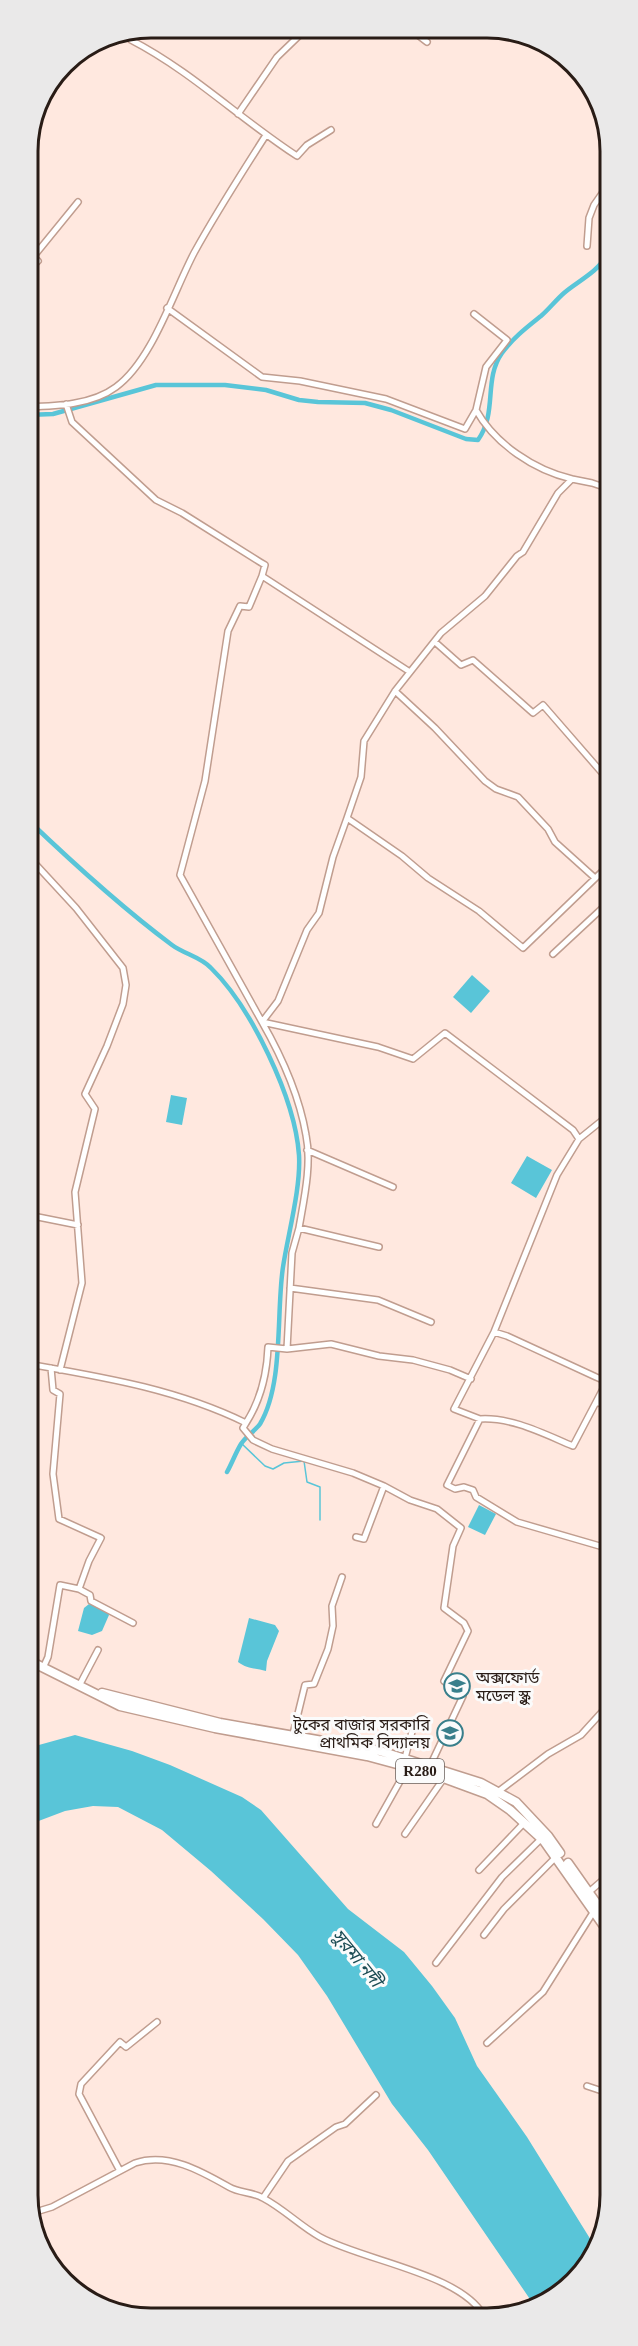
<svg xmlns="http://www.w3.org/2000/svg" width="638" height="2346" viewBox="0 0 638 2346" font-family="'Times New Roman','Noto Sans Bengali',serif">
	<rect width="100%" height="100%" fill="#ffe8df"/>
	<path fill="#59c5d8" d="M472,975l18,16 -19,22 -18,-16z
		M171,1095l16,3 -5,27 -16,-3z
		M527,1156l25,14 -16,28 -25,-15z
		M479,1505l17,9 -11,21 -17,-8z
		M89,1604l18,6 2,5 -7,16 -10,4 -14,-4 6,-23z
		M249,1618l26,7 4,6 -12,30 -1,10c-10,-3 -19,-2 -28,-9z
		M75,1735l57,16 38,14 72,32 19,13 87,99 56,43 28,34 23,32 22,48 50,71 67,108 -14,32 -37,29 -7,2 -108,-158 -36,-46 -65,-108 -29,-41 -35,-36 -52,-48 -49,-41 -44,-23 -25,-1 -28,5 -37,14v-77z"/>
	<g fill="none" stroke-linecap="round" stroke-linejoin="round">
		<path stroke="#59c5d8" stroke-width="1.5" d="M241,1443l24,23 8,3 11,-6 20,-2 3,21 13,5v33"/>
		<path stroke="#59c5d8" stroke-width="4.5" d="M27,415l26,-1 103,-29h69l41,5 33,10 19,2 47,1 26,7 75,29 12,1c20,-28 5,-60 24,-87 11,-15 24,-25 39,-37 8,-7 15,-16 23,-23 11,-10 35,-22 41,-36 10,-21 -12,-42 5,-61
			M28,820c45,43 93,87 144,125 12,9 29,12 39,23 40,39 84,130 88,187 2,33 -11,79 -16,112 -7,46 1,117 -23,157 -5,7 -14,12 -19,20 -5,8 -9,19 -14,28"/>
		<g stroke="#c09d8f" stroke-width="8">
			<path id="street" d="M410,29l17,13
				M137,30l-6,10c60,31 109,79 166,116l10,-11 24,-15
				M238,114l39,-57 30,-29
				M587,246l2,-28 5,-13 16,-23
				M27,250l11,11 -11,11
				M34,256l44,-54
				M167,308l95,69 38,4 86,18 79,30 11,-19
				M474,314l33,26 -21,27 -10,43c19,34 58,60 96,69
				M66,404l6,18 84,78 26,13 78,49 5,3 -3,11 148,96
				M27,407c29,-1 65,-2 89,-20 36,-26 57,-94 78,-134 22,-40 47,-79 72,-118
				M610,489l-18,-6 -20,-4 -14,14 -35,59 -6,4 -32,40 -44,37 -46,58 -31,50 -3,36 -14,41 55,38 26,22 51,33 44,37 87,-84
				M262,576l-13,31 -9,-1 -12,25 -23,150 -25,94 82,147 16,-21 29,-71 12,-17 14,-56 14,-39
				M435,642l26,23 12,-5 60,53 10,-8 60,69 7,12
				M395,691l40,37 50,53 11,8 22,8 30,32 7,13 40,36
				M28,856l48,52 47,60 3,17 -3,19 -16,42 -22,48 10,15 -20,83 7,91 -22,87
				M553,954l57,-53
				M579,1139l-22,36 -63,157 -40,77 26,10 -33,66 8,4 9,-2 9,3 3,7 41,25 93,27
				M307,1150l86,37
				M28,1215l50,10
				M299,1228c5,-29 13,-64 7,-93 -7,-41 -24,-78 -44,-113l116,25 35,12 32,-26 128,97 6,9 31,-25
				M290,1288l88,12 53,22
				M287,1349l44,-5 48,12 34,4 37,10 21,9
				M28,1364c74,13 149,25 218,59 14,-22 21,-50 22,-76l19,2 5,-96 7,-25 80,19
				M596,1402l14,5
				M480,1419c32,-2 64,15 93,27l32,-61 -2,-5 -7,-3 -89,-41 -13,-4
				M246,1423l-3,5 10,12 19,9 81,24 31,13 -20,53 -8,-2
				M384,1486l26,14 27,9 24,19 -8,18 -9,62 20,15 4,8 -24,50 19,15 -33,70
				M79,1589l11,6 1,6 42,22
				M43,1668l5,-11 12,-72 19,4 10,-28 12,-23 -42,-19 -6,-45 7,-80 -7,-4 -2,-22
				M79,1686l19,-36
				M293,1734l12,-49 9,-1 14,-35 5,-23 -1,-20 10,-29
				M405,1758l9,-34
				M499,1791l49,-37 33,-19 30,-33
				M376,1824l32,-57
				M405,1834l39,-56
				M479,1870l45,-47
				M589,1892l22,-19
				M484,1935l20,-26 52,-52
				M436,1963l66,-86 40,-39
				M487,2043l56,-51 51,-81
				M587,2086l24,8
				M120,2171l-41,-77 2,-10 39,-42 6,5 31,-25
				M263,2198l25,-37 48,-34 9,-3 31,-29
				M29,2214l23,-7 83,-44c33,-11 66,8 94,24 10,6 24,5 34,11 21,11 37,28 57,39 44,24 144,37 165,81"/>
		</g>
		<g stroke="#c09d8f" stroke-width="11">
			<path id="primary" d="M28,1660l92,46 95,22 152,28 63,17 57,21 23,16 34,31 67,95
				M102,1693l118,30 160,28 101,32 35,19 32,34 12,17
				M568,1863l43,61"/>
		</g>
		<use href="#street" stroke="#fff" stroke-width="5"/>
		<use href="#primary" stroke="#fff" stroke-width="8"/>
	</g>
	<defs>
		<g id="school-ring" transform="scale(1.35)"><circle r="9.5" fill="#fbfbfb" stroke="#397f8b" stroke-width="1.5"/><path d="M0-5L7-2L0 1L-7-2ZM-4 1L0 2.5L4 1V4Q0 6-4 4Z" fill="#397f8b"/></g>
	</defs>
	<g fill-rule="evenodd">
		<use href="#school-ring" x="457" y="1686"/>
		<use href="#school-ring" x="450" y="1733"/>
	</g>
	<g text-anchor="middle" stroke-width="6" stroke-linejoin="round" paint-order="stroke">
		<rect fill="#fbfbfb" stroke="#685f5b" stroke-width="1.5" x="396" y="1759" width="48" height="24" rx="4.5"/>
		<g font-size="15" font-weight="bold" fill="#291c16">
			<text x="420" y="1776">R280</text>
		</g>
		<g font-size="16" fill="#291c16" stroke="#fbfbfb" text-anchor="start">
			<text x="476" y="1683">অক্সফোর্ড<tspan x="476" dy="18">মডেল স্কুল</tspan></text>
			<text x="430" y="1730" text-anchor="end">টুকের বাজার সরকারি<tspan x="430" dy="18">প্রাথমিক বিদ্যালয়</tspan></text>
		</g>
		<g font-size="18" font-style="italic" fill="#1c4c54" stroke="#fbfbfb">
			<text transform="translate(357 1958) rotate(51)" y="6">সুরমা নদী</text>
		</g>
	</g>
	<path d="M0 0H638V2346H0ZM151 38H487A113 113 0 0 1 600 151V2195A113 113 0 0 1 487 2308H151A113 113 0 0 1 38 2195V151A113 113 0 0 1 151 38Z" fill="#eae9e9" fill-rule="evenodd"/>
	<path fill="none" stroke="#291c16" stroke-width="3" d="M151 38H487A113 113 0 0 1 600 151V2195A113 113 0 0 1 487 2308H151A113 113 0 0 1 38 2195V151A113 113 0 0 1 151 38Z"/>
</svg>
